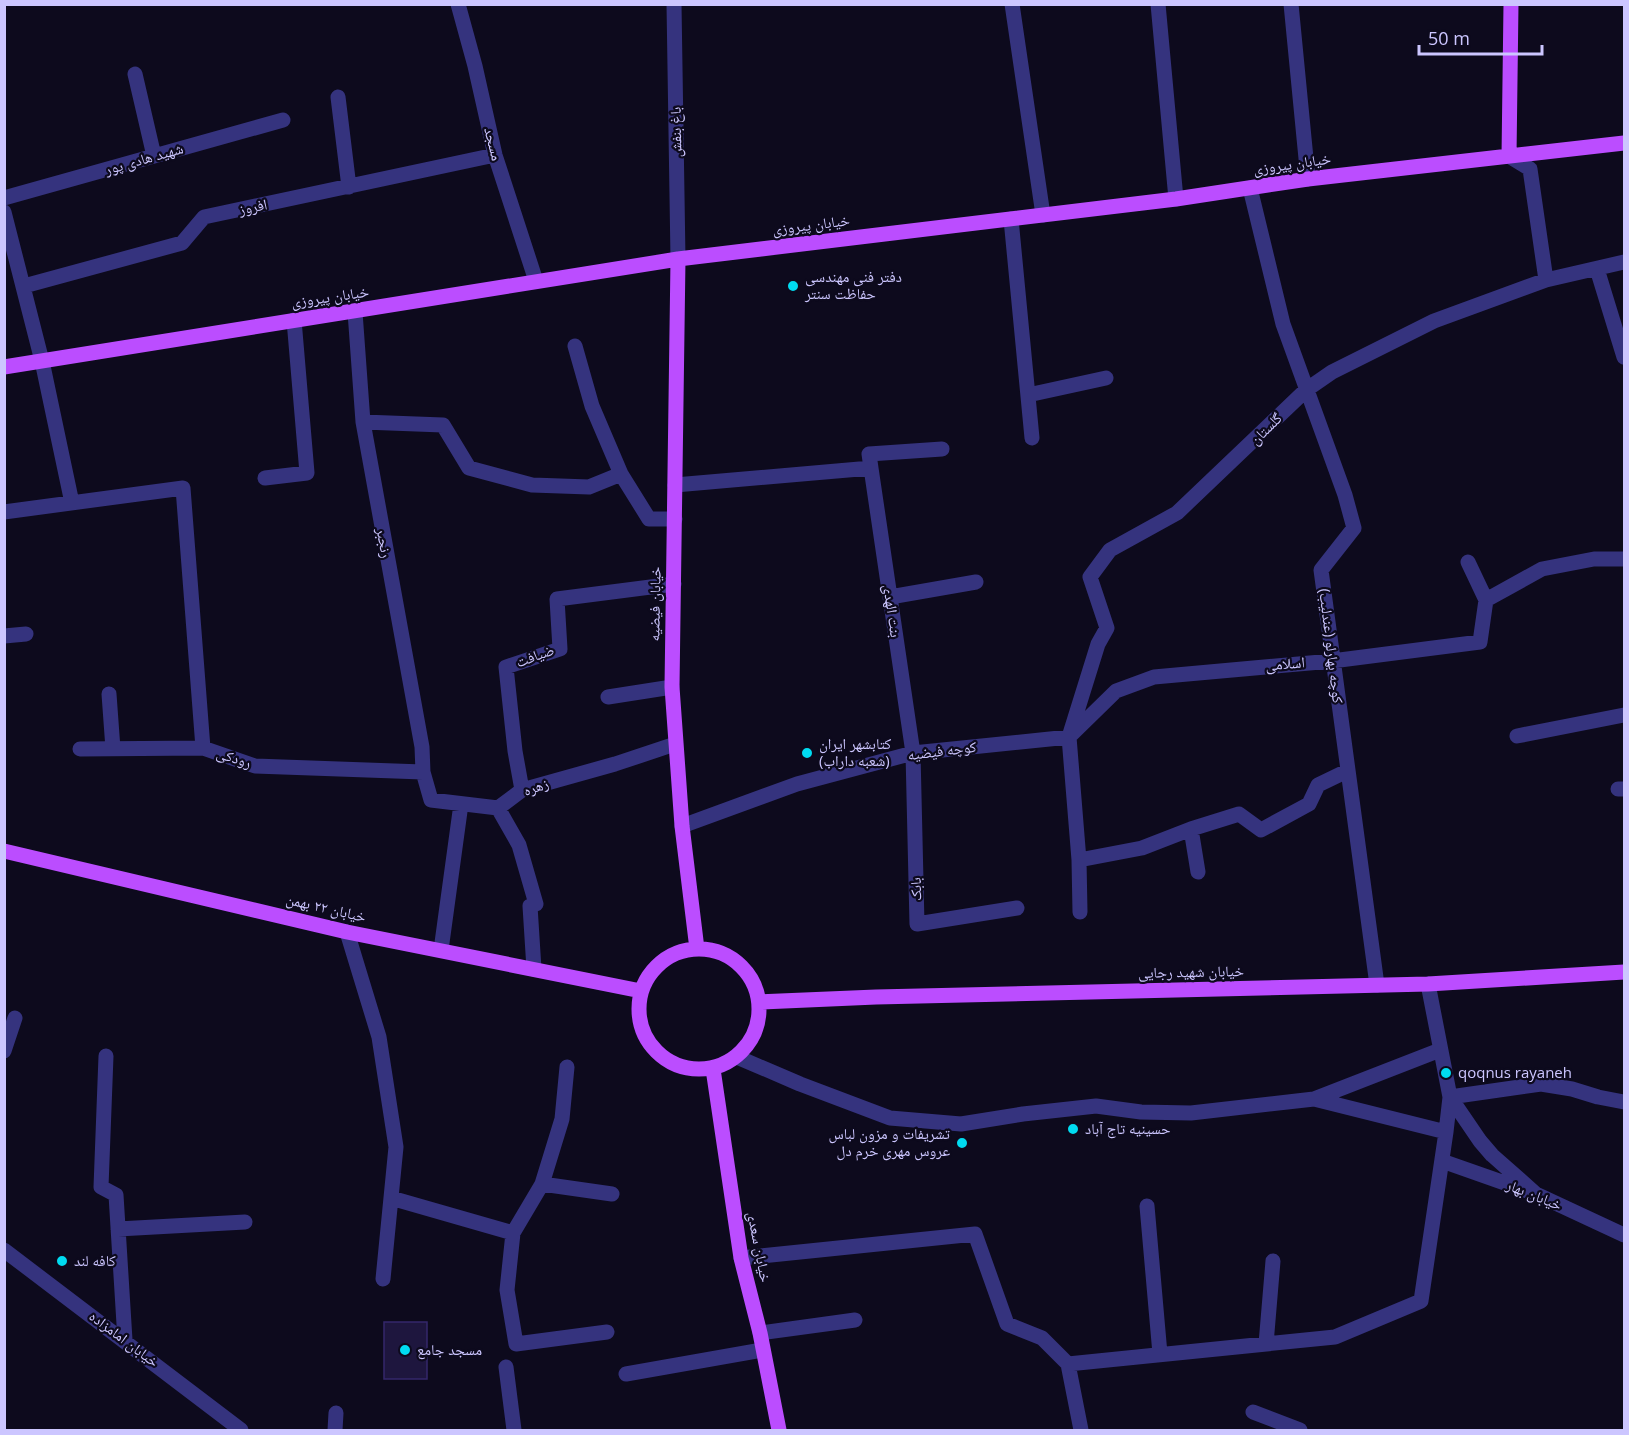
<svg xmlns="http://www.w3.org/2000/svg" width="1629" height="1435" viewBox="0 0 1629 1435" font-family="'Open Sans','Noto Naskh Arabic',sans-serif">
	<rect width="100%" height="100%" fill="#0d0a1d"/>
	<path fill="#1e163e" stroke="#34276b" stroke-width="1.5" d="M384,1322h43v57h-43z"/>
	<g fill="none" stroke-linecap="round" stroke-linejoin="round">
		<path stroke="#35337e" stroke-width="15" d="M458,4l17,62 20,89 41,126
			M674,4l4,255
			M1012,4l31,211
			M1158,4l18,195
			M1291,4l17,175
			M135,74l19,82
			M338,97l11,90
			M1509,156l21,13 16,111
			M1250,188l33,136 62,171 9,33 -33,42 56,415
			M4,198l279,-78
			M4,212l38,149 30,142
			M1011,219l21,219
			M1597,269l27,88
			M24,286l158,-43 22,-26 291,-62
			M355,312l8,110 59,325 1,25 8,28 67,8
			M575,346l17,60 29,68 28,45h26
			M1028,395l78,-17
			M363,422l80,3 26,43 63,17 57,2 32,-13
			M871,468l42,285 4,171 100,-16
			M265,478l42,-5 -13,-153
			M675,485l196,-17 -2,-14 73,-5
			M4,512l179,-24 20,260
			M1468,562l18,38 56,-31 52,-10h30
			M890,597l86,-15
			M4,636l22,-2
			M109,694l4,55
			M608,697l64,-10
			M1071,735l45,-44 38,-14 178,-16 148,-19 6,-42
			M1517,736l107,-21
			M80,749l123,-1 52,18 168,6
			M1618,789h6
			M522,790l-7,-39 -9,-84 54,-18 -3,-50 117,-15
			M498,808l24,-18 93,-26 60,-20
			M498,808l21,37 17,59 -6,2 4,63
			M682,826l115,-42 116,-31 156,-16
			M1191,829l48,-15 22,16 48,-26 9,-19 29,-14
			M1079,860l63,-12 49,-19 7,43
			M1080,912l-1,-52 -10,-123 29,-93 9,-16 -17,-51 20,-27 67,-37 129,-123 26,-18 102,-51 112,-41 78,-18
			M347,932l32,105 17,110 -13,132
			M441,950l20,-146
			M4,1051l11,-33
			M106,1056l-5,131 15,8 9,145
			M737,1057l63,27 90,34 71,6 62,-10 73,-8 45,6 50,1 123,-14 126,-49
			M1314,1099l132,33
			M1442,1161l94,33 88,41
			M542,1184l70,10
			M1536,1194l-44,-39 -12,-14 -30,-44 91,-13 31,5 26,8 26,5
			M391,1198l122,35 29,-49 20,-65 5,-52
			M1147,1206l13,148
			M118,1229l127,-7
			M513,1233l-6,57 9,54 91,-12
			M4,1250l237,180
			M741,1258l234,-24 32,90 35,14 26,26
			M760,1333l95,-13
			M1266,1344l7,-83
			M1068,1364l267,-27 86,-36 25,-169 4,-35 -22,-113
			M1068,1364l13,66
			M506,1367l8,63
			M626,1374l136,-24
			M1253,1412l47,18
			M335,1430l1,-17"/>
		<path stroke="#bb4dff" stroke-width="15" d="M1509,156l2,-152
			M678,259l-6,428 10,139 15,123
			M4,367l674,-108 498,-60 132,-20 316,-36
			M4,851l343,81 294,59
			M639 1009a60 60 0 1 1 120 0a60 60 0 1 1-120 0Z
			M759,1002l117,-5 552,-13 196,-12
			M713,1069l28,189 19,75 19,97"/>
	</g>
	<g fill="#00dbf1" stroke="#0d0a1d" stroke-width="2">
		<circle cx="793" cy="286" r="6"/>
		<circle cx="807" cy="753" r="6"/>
		<circle cx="1446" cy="1073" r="6"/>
		<circle cx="1073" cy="1129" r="6"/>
		<circle cx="962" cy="1143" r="6"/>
		<circle cx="62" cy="1261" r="6"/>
		<circle cx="405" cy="1350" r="6"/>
	</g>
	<g text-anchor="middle" stroke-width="4.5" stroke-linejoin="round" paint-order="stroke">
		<g font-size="15" fill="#ccc6ff" stroke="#0d0a1d">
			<text transform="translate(676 132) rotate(-91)" y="5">باغ بنفش</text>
			<text transform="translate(493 144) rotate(76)" y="5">مسجد</text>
			<text transform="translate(144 159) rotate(-16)" y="5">شهید هادی پور</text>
			<text transform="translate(1292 164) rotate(-8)" y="5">خیابان پیروزی</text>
			<text transform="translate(253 207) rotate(-12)" y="5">افروز</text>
			<text transform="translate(811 225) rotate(-7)" y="5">خیابان پیروزی</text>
			<text transform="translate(330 297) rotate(-8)" y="5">خیابان پیروزی</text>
			<text transform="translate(1266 429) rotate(-44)" y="5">گلستان</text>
			<text transform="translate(384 543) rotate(80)" y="5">رنجبر</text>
			<text transform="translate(655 604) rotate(-89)" y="5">خیابان فیضیه</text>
			<text transform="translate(892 611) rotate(82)" y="5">بنت الهدی</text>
			<text transform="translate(1331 646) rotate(83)" y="5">کوچه بهارلو (عندلیب)</text>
			<text transform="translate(535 656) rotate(-20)" y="5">ضیافت</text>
			<text transform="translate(1285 664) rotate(-5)" y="5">اسلامی</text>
			<text transform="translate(942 751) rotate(-7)" y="5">کوچه فیضیه</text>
			<text transform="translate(234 758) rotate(18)" y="5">رودکی</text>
			<text transform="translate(536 787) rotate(-19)" y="5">زهره</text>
			<text transform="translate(916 889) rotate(-91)" y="5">بابک</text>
			<text transform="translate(326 908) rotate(13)" y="5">خیابان ۲۲ بهمن</text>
			<text transform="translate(1191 972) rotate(-1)" y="5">خیابان شهید رجایی</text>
			<text transform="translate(1534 1195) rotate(22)" y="5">خیابان بهار</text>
			<text transform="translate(759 1247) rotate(79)" y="5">خیابان سعدی</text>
			<text transform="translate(124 1339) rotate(37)" y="5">خیابان امامزاده</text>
		</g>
		<g font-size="15" fill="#ccc6ff" stroke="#0d0a1d" text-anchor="start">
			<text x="805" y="282">دفتر فنی مهندسی<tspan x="805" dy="17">حفاظت سنتر</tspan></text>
			<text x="819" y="749">کتابشهر ایران<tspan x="819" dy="17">(شعبه داراب)</tspan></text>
			<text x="1458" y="1078">qoqnus rayaneh</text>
			<text x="1085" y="1134">حسینیه تاج آباد</text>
			<text x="950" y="1139" text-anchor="end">تشریفات و مزون لباس<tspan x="950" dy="17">عروس مهری خرم دل</tspan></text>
			<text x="74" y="1266">كافه لند</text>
			<text x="417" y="1355">مسجد جامع</text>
		</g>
	</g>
	<rect width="1629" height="1435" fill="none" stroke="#ccc6ff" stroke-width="12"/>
	<path d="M1419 45v9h123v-9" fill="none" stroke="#ccc6ff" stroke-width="3"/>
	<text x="1428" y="45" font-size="18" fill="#ccc6ff" stroke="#0d0a1d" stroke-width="4.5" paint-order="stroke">50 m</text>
</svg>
